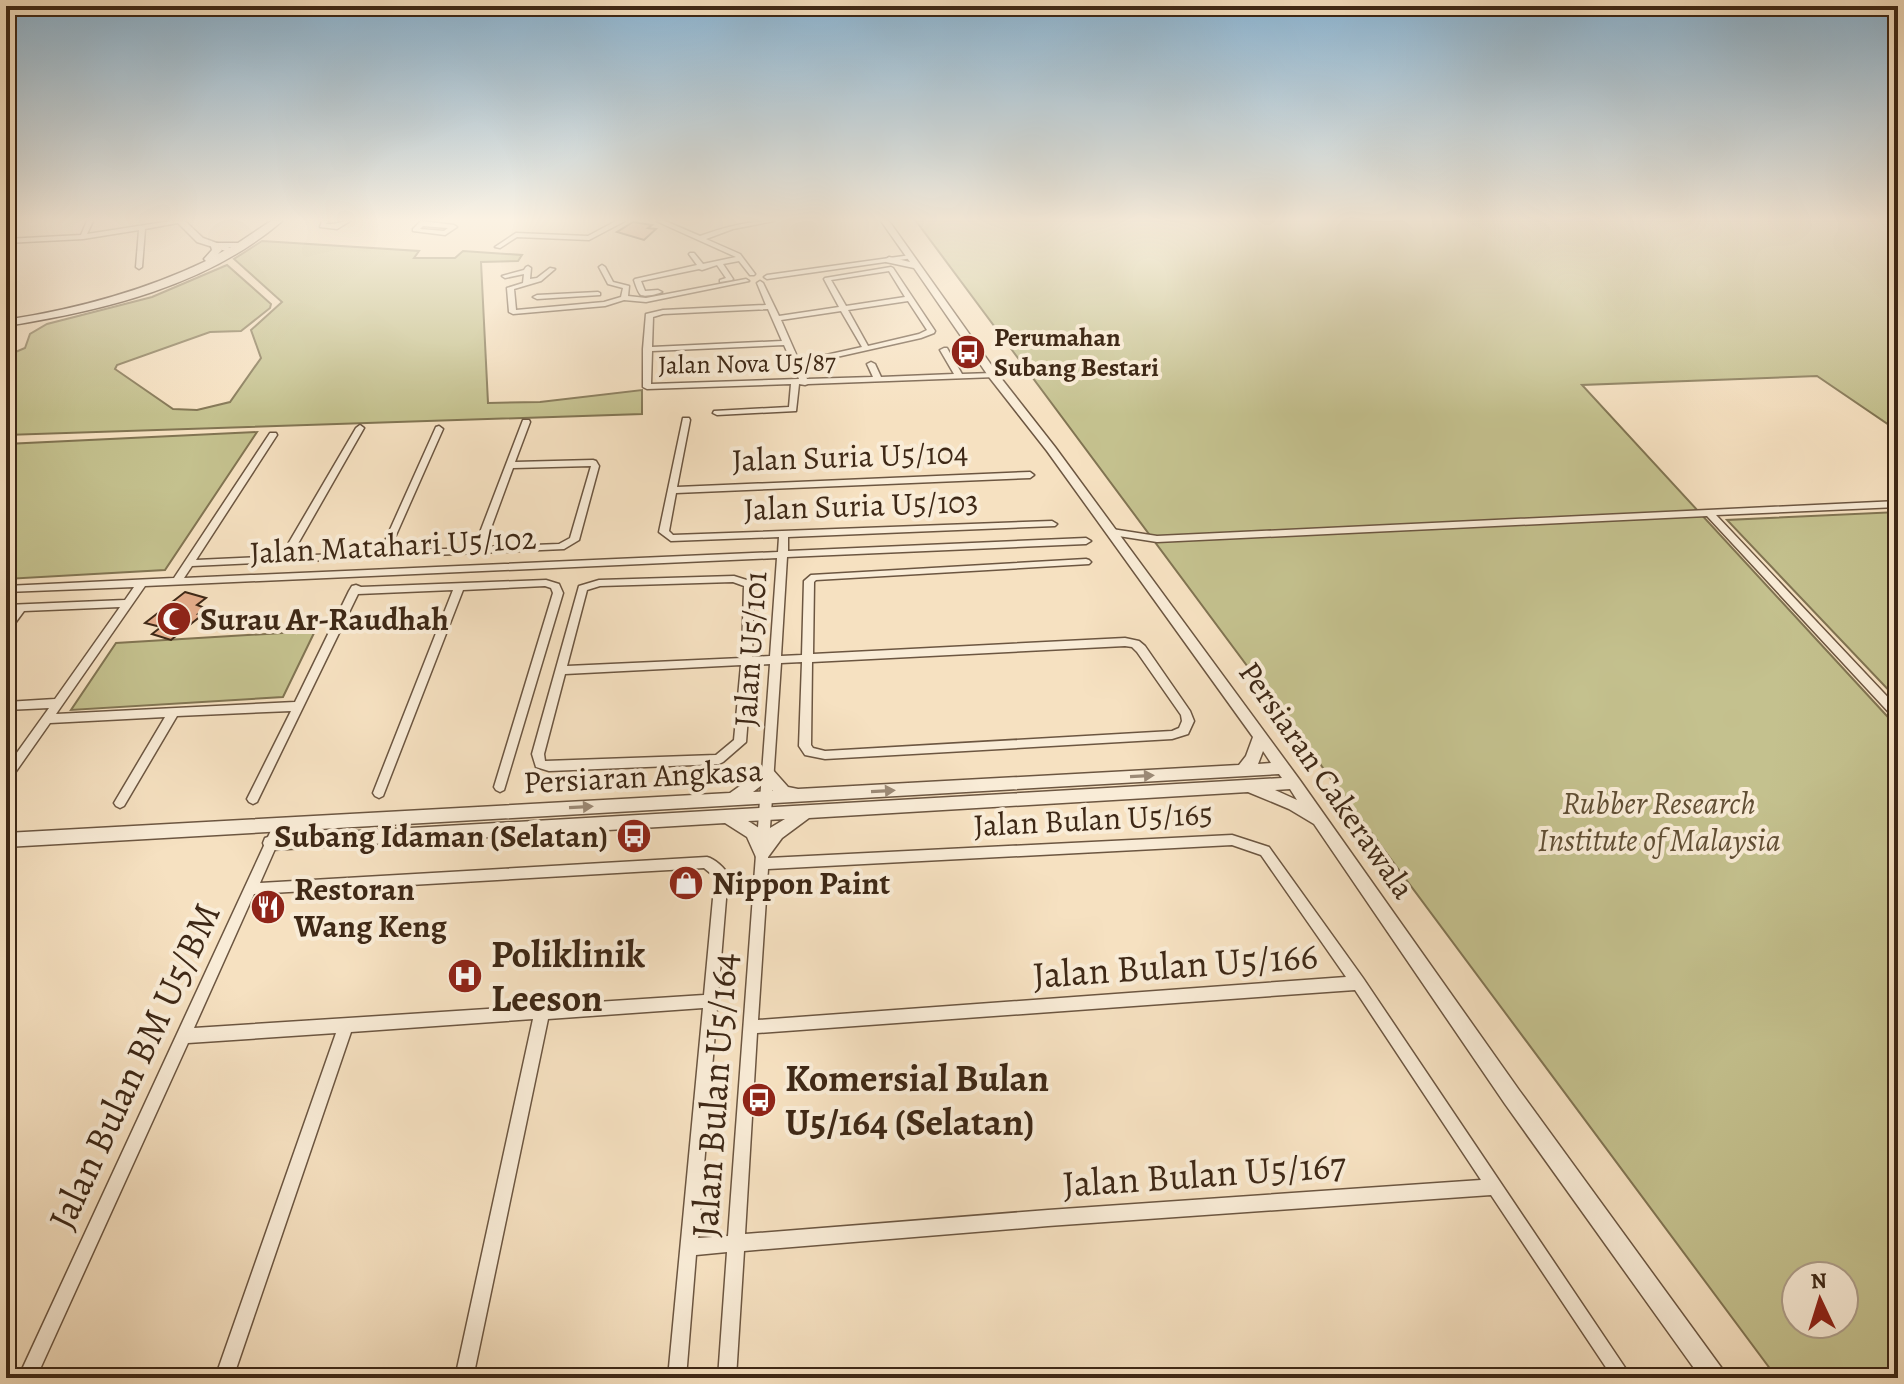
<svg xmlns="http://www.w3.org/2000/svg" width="1904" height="1384" viewBox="0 0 1904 1384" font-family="Alegreya,serif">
	<rect width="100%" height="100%" fill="#f6e1c1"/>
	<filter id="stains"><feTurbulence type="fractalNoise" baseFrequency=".0025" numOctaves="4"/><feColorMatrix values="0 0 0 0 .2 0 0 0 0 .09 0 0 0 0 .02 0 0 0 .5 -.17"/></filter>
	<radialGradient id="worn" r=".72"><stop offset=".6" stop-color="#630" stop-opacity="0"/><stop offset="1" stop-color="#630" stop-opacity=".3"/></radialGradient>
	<path fill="#c4c18e" stroke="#817452" stroke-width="2" fill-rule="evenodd" d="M916,221h982v210l-81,-55 -235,9 316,343v650h-121zM1796,1276h48v48h-48z
		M262,241l157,10 -5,7h41l8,-7 59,4 -4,6 -37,1 7,141 52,-1 102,-12v24l-636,21v-79l19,-8 5,-14 17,-10 105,-27 75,-32 44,39 -1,4 -29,23 -31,1 -93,33 -2,4 58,40 24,1 33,-8 31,-44 -10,-28 31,-28 -48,-43z
		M257,432l-92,138 -159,9v-135z
		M1898,512v188l-171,-180z
		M315,631l-32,66 -212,13 45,-67z"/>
	<path fill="#e6ae8c" stroke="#3e2816" stroke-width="2" d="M633,222l19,3 -4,3 8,1 -12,11 -27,-8z
		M185,592l21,6 -9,7 8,3 -7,6 4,1 -31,25 -19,-6 9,-7 -16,-4z"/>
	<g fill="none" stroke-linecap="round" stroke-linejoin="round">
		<g stroke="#6c5641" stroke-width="3">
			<path id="minor" d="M87,221h6l-6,13 84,-13 12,1 -38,7 -3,38 -3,2 -3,-2 3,-37 -56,9 -77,4v-4l75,-4z
				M322,221h6l-2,3c9,1 15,-3 24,-3l-13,8 -17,-2z
				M421,221l33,4 3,2 -12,8 -32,-4v-2zM423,226l25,2 -4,3 -24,-2z
				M616,221h9l-36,19 -72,-3 -17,11 -5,-1 21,-14 72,3z
				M656,221h9l35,15c25,-9 47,-15 74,-15l-41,8 -27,10 34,15 15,20 -1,1h-4l-11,-14 -16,3 10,15 -1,1 -12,2v-2l6,-2 -9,-13 -15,5 -3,-1 -58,12 4,10 13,-1 4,2c-4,2 -17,5 -21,3 -3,-2 -6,-12 -7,-15l1,-1 62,-14 -8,-11 1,-1h4l9,11 33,-7z
				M911,255l2,1v2l-146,21 -3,-2 3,-2z
				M602,265l3,2 8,15 16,4 -1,10 18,2 100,-19 3,2 -103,21 -22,-2 -19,6 -92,8 -4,-2 -2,-24 16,-5 1,-9 -19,4 -3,-2 22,-6 2,-3 2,-1 3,2 -1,11 7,-1 13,-10 5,1 -14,12 -27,8 2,21 88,-8 17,-5 2,-9 -15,-4 -9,-17z
				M891,267l2,1 42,63 -1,2 -13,5 -120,27 6,14 66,-2 -6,-13 4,-2 4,2 6,13 73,-3 -14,-24 4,-2h3l15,26 31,-1h3v4l-188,7 -3,1 -6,-1 -3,27 -79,4 -4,-2 1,-2 75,-4 2,-23 -144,5 -4,-2v-38l3,-35 17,-4 103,-5 -9,-22 3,-2 3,2 16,33 60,-9 -15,-28 1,-1zM889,271l16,26 -59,9 -15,-26zM908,301l19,29 -8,4 -51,12 -20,-36zM768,309l14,32 -130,6 1,-30 10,-3zM841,311l21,36 -63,14 -18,-41zM784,345l15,34 -148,5 1,-33z
				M598,292l2,1v2l-63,4 -4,-2 4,-2z
				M683,418h6l1,2 -13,67 353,-15 4,3 -4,3 -354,15 -7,38 4,4 379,-14 5,3 -2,2 -267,11v14l298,-13 5,3 -5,3 -299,13 -6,99 21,-1 2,-74 7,-6 275,-16 3,1 2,2 -2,2 -273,16 -2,2 -1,72 312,-16 14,3 6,5 45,65 4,10 -6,13 -16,5 -347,20 -20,-4 -6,-9 3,-84 -21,1 -13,195 464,-23 37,12 94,131 269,400h-19l-122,-183 -443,31 -304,25 -8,127h-18l9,-126 -31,3 -10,123h-18l35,-370 -155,11 -75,359h-18l78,-359 -182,13 -118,346h-18l121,-345 -148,10 -152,335h-18l256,-554 2,-4 4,-1 4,1 2,4 -26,59 447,-26c8,2 18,11 21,18l-30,363 30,-2 42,-572 -18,1 -6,77 -23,20 -4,2 -170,7 -13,-4 -4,-13 47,-168 20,-6 135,-4 19,6 1,2 -2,73 18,-1 7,-98 -632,28 -89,128 239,-12 54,-111 3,-5 4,-1 5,2 185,-7 13,4 4,9 -59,197 -4,2 -4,-2 -2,-3 59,-194 -2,-5 -6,-2 -82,4 -80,206 -4,2 -4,-2 -2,-3 80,-203 -95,4 -101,208 -4,2 -4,-2 -2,-3 44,-88 -114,5 -53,90 -4,2 -4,-2 -2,-3 51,-86 -115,6 -40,57 -4,2v-14l43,-60 -43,2v-8l49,-3 65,-92 -96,4 -14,19 -4,1v-11l7,-9h-7v-6l119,-5 9,-13 -128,5v-6l168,-8 96,-145h6l1,2 -81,125 85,-4 75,-128 4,-3 4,3 -73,128 89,-4 56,-125 3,-1 4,3 -54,122 85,-3 49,-128h6l1,2 -15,40 78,-2 3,1 3,5 -20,74 -15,9 -372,17 -8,12 594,-26 1,-15 -108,4 -12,-9zM591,466l-21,72 -11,6 -75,3 29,-79zM733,582l11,4 -2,72 -175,8 20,-76 13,-4zM1125,646l7,1 5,5 44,63 1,6 -3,7 -7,3 -347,20 -12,-3 -2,-3 1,-83zM741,665l-7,75 -18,15 -171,6 -1,-7 21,-80zM1232,845l29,10 85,122 -588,43 10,-151zM704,868l11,9 -11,118 -510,33 60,-134zM1355,990l126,190 -433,30 -303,24 12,-201z
				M1898,501v6l-182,8 182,193v11l-4,-1 -187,-202 -550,26 -45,-7 -5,-3 5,-3 45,7z"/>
		</g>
		<g stroke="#6c5641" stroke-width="3">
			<path id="tertiary" d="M176,221h9l18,17 36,13 -4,3 -38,-12z
				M881,221h8l108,152 58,74 244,332 220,311 204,280 3,8h-25l-196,-274 -191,-280 -25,-15 -41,-17 -439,26 -27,20 -14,19 -6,2 -6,-2 -9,-20 -22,-14 -454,27 -6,-2 -2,-5 2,-5 6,-2 1011,-58 -3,-4 -1273,73v-14l724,-40 37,-26 5,2 16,18 10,2 441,-24 7,-9 7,-19 -206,-286 -58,-74 -75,-109 -28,-6 -1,-2 4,-3 21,5zM1263,751l8,12 -13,1zM766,782l7,9 -20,1zM1290,789l7,11 -22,-10zM785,819l-15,9 -7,10 -4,-10 -11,-7z"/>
		</g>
		<g stroke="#3e2816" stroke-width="3">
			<path id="secondary" d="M271,221h11c-75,65 -181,90 -276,105v-6c70,-11 135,-28 200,-59l-2,-2 8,-9 -2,-7h28zM231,247l-13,7 4,-4 -2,-2z"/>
		</g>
		<use href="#minor" fill="#f9ecd7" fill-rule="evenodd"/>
		<use href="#tertiary" fill="#f9ecd7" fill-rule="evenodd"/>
		<use href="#secondary" fill="#f9ecd7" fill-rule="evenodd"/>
	</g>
	<defs><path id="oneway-solid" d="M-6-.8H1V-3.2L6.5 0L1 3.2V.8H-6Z" transform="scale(2)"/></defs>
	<g fill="#9c8a76">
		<use href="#oneway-solid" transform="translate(1142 776) rotate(-3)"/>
		<use href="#oneway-solid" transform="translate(883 791) rotate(-3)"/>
		<use href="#oneway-solid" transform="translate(581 807) rotate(-3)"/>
	</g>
	<linearGradient id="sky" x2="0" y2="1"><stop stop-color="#8bb7d7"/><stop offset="0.53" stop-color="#fbf2e3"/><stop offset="1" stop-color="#fbf2e3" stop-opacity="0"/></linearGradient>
	<rect width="1904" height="415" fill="url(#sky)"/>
	<defs>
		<g id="bus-disc" transform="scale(1.8)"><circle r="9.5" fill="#8f2418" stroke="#f9ecd7"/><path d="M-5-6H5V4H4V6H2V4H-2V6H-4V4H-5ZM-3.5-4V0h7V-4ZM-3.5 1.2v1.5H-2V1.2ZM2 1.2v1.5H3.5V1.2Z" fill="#fff"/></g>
		<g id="mosque-disc" transform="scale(1.8)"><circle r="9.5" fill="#8f2418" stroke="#f9ecd7"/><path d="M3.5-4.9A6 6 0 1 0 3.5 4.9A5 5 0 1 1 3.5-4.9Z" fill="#fff"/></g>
		<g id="shop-disc" transform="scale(1.8)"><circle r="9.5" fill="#8f2418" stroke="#f9ecd7"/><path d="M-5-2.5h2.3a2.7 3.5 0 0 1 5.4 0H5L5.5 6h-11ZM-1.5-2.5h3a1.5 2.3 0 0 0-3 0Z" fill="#fff"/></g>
		<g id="restaurant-disc" transform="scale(1.8)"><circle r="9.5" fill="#8f2418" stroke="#f9ecd7"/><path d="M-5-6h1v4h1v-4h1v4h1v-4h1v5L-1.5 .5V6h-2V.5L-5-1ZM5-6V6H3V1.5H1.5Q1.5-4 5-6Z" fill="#fff"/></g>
		<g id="hospital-disc" transform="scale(1.8)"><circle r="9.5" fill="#8f2418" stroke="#f9ecd7"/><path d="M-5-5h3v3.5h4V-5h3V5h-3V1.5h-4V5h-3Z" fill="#fff"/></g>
	</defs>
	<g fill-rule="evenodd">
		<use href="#bus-disc" x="968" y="352"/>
		<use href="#mosque-disc" x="174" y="619"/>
		<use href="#bus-disc" x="634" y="836"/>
		<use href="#shop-disc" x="686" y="883"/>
		<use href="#restaurant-disc" x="268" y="907"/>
		<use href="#hospital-disc" x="465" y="976"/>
		<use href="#bus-disc" x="759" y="1100"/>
	</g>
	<g text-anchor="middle" stroke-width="8" stroke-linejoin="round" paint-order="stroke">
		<g font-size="26" font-weight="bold" fill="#3e2816" stroke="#f9ecd7" text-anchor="start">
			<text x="994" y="346">Perumahan<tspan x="994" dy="30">Subang Bestari</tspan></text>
		</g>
		<g font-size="26" fill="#3e2816" stroke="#f9ecd7">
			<text transform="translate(747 363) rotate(-1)" y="9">Jalan Nova U5/87</text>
		</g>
		<g font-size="32" fill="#3e2816" stroke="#f9ecd7">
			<text transform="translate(850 456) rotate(-2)" y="11">Jalan Suria U5/104</text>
			<text transform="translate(861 505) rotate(-2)" y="11">Jalan Suria U5/103</text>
			<text transform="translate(393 545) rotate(-3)" y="11">Jalan Matahari U5/102</text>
			<text transform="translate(750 649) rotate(-86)" y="11">Jalan U5/101</text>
			<text transform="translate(643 776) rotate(-3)" y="11">Persiaran Angkasa</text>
			<text transform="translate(1327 780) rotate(55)" y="11">Persiaran Cakerawala</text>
			<text transform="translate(1093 819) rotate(-3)" y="11">Jalan Bulan U5/165</text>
		</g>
		<g font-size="32" font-weight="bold" fill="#3e2816" stroke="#f9ecd7" text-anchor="start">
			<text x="200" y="630">Surau Ar-Raudhah</text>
			<text x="608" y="847" text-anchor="end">Subang Idaman (Selatan)</text>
			<text x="712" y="894">Nippon Paint</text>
			<text x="294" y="900">Restoran<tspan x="294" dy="37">Wang Keng</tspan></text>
		</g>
		<g font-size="32" font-style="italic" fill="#604e34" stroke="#f9ecd7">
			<text x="1659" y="814">Rubber Research<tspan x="1659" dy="37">Institute of Malaysia</tspan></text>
		</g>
		<g font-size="38" font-weight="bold" fill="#3e2816" stroke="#f9ecd7" text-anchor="start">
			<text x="491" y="967">Poliklinik<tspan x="491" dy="44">Leeson</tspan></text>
			<text x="785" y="1091">Komersial Bulan<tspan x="785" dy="44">U5/164 (Selatan)</tspan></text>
		</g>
		<g font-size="38" fill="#3e2816" stroke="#f9ecd7">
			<text transform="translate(1175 965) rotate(-4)" y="13">Jalan Bulan U5/166</text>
			<text transform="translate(134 1066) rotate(-65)" y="13">Jalan Bulan BM U5/BM</text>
			<text transform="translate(714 1095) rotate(-86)" y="13">Jalan Bulan U5/164</text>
			<text transform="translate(1204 1174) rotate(-4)" y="13">Jalan Bulan U5/167</text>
		</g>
	</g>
	<rect width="1904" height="1384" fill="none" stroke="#f6e1c1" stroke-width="32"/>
	<rect x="8" y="8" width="1888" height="1368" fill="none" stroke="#3e2816" stroke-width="4"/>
	<rect x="16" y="16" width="1872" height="1352" fill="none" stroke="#3e2816" stroke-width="2"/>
	<g transform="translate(1820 1300) rotate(356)"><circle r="38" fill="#f9ecd7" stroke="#ae9e8a" stroke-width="2"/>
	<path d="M0-6L14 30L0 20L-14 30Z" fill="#8f2418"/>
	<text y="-12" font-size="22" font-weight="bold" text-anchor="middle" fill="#3e2816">N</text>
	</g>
	<rect width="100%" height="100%" filter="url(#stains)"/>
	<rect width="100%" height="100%" fill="url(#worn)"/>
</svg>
